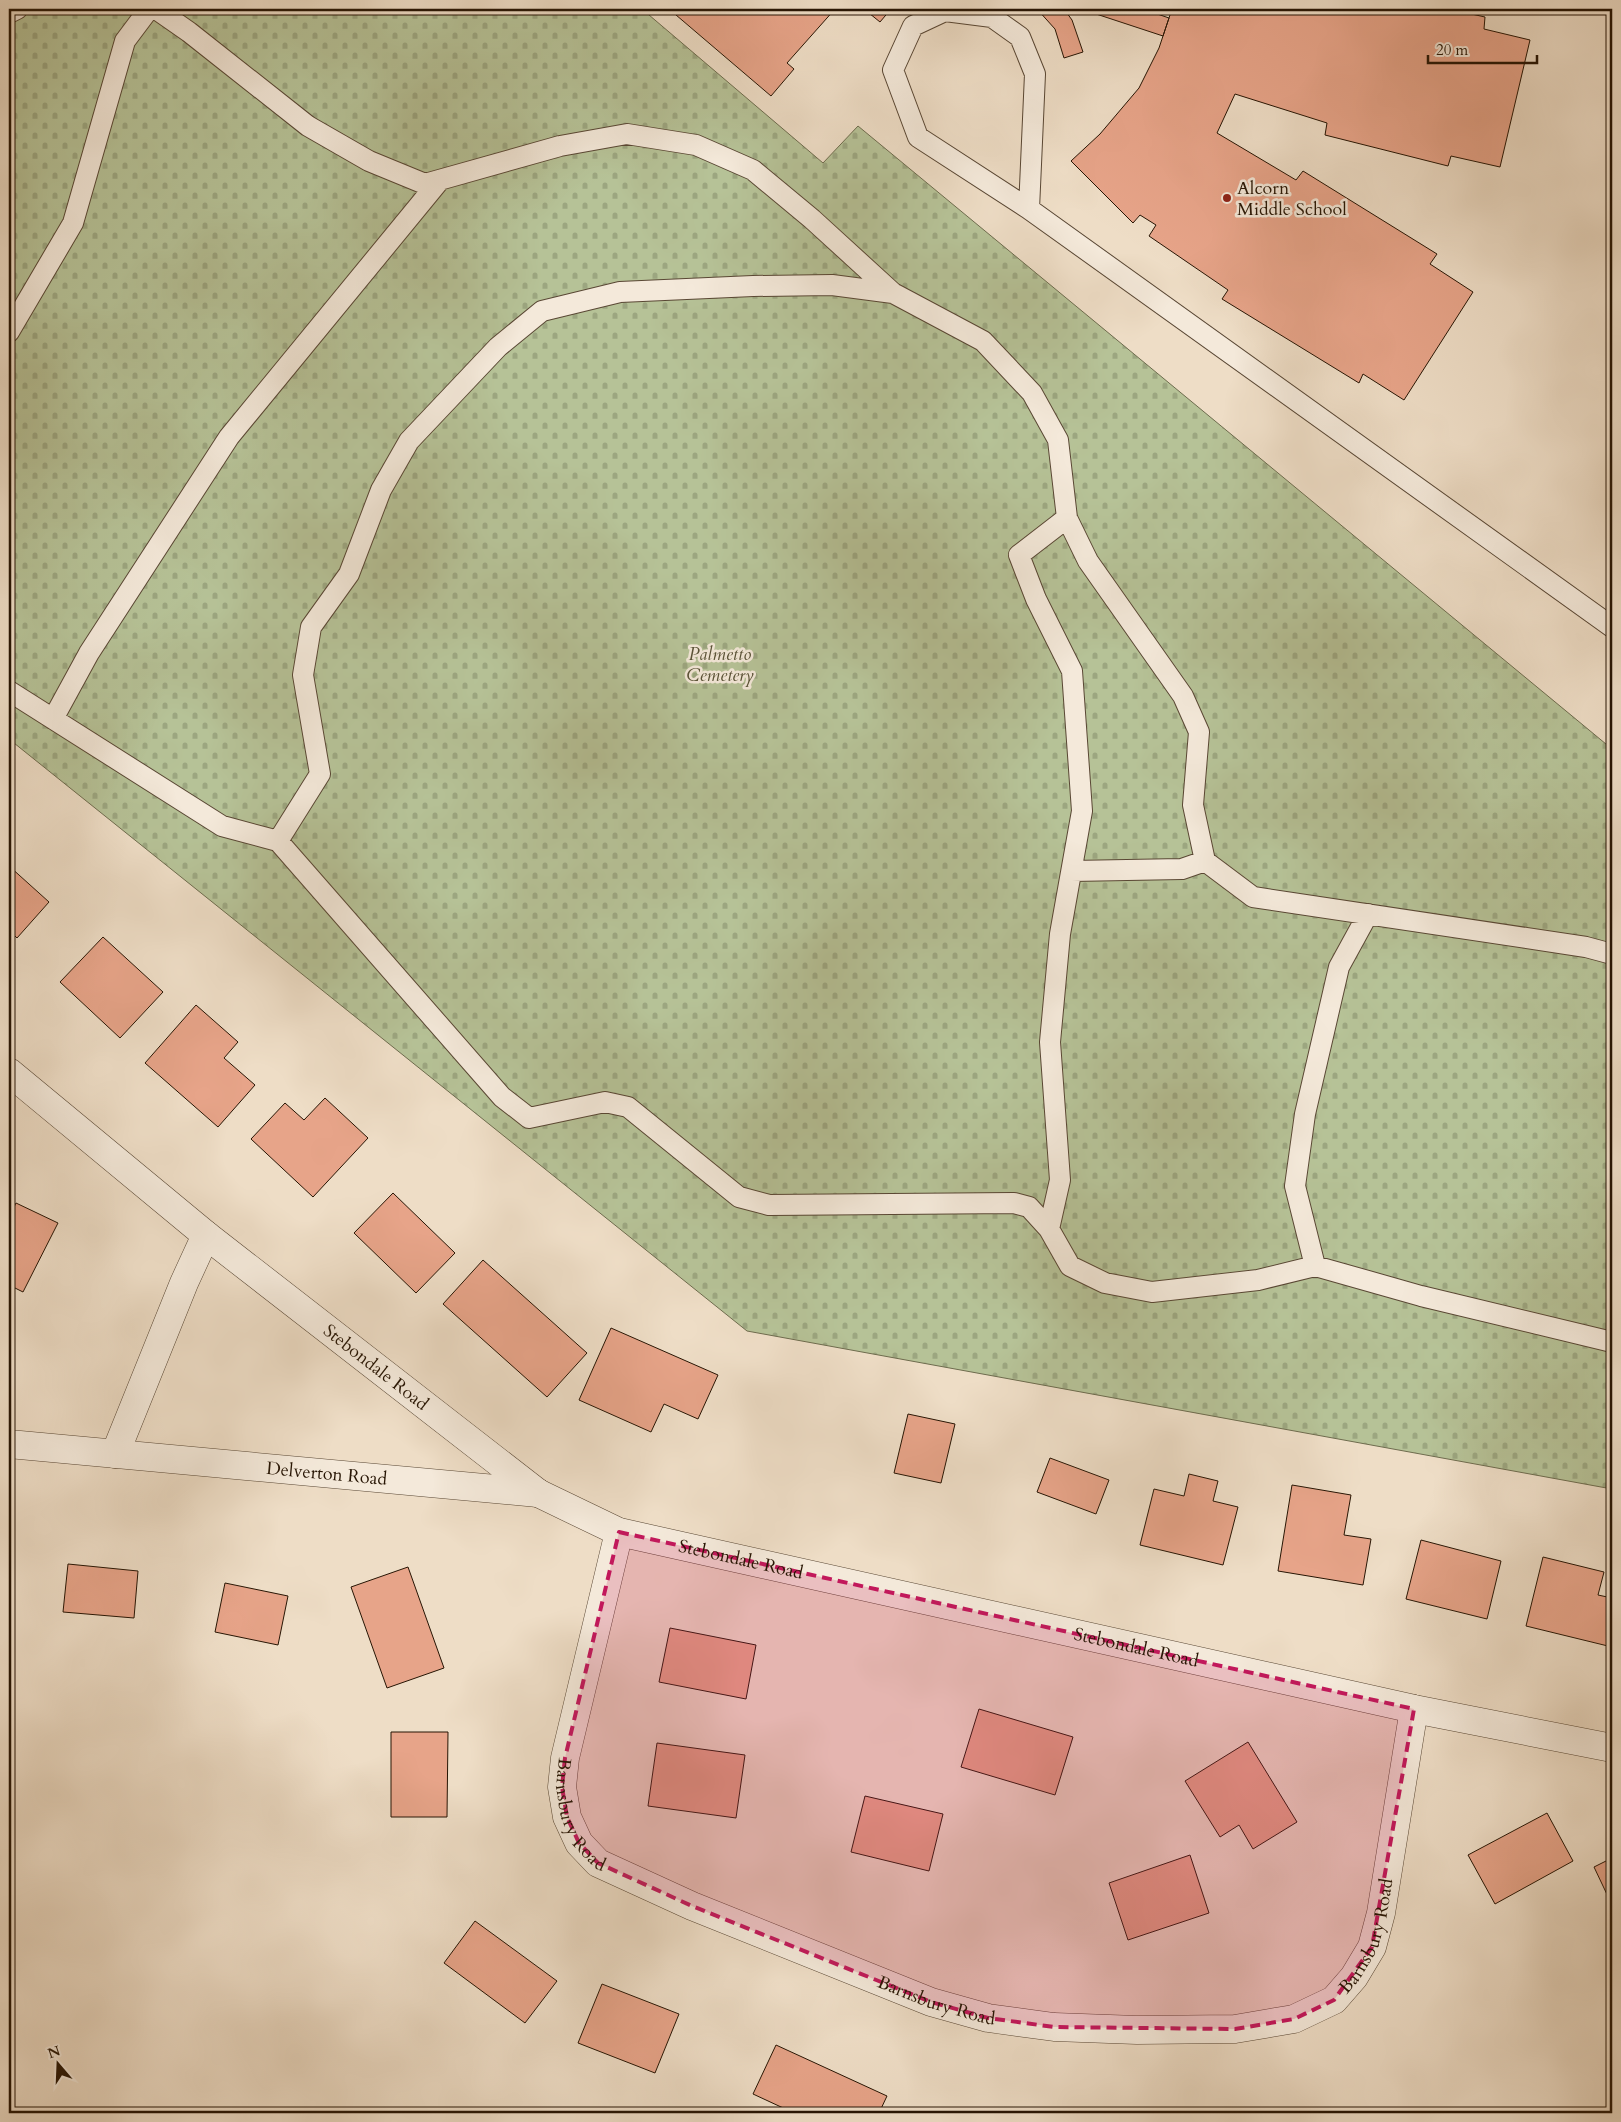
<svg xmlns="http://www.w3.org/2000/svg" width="1621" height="2122" viewBox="0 0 1621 2122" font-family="Cardo,serif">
	<defs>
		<pattern id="cemetery-stones" width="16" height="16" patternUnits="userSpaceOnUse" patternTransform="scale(1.25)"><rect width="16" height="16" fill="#b6c297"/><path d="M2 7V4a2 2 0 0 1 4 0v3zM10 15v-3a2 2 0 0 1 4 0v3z" fill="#9ca680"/></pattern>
	</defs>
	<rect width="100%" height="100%" fill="#eeddc6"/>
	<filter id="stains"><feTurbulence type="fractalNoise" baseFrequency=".004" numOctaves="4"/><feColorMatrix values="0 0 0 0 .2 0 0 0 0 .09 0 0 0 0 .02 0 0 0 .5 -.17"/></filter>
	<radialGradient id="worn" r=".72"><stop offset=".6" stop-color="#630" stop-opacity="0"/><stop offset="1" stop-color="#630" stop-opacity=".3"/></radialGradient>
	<path fill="url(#cemetery-stones)" stroke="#6e6c4e" d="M9,9h633l181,154 35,-37 754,623v740l-865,-158 -738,-592z"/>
	<path fill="#e7a489" stroke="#271504" d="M669,9h166l-48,54 7,6 -23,27z
		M864,9h27l-11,13z
		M1037,9h27l8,11 11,32 -19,6 -9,-29z
		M1081,9h62l26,9 -6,18z
		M1172,9h277l36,8 -1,12 46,11 -30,127 -49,-11 -3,10 -123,-31 2,-12 -92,-29 -18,39 79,47 7,-9 134,83 -7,10 43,28 -69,108 -41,-26 -4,9 -137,-84 6,-9 -79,-54 7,-11 -16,-10 -7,8 -62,-62 29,-27 39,-46 20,-40z
		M9,866l40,36 -32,36 -8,-8z
		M103,937l60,55 -43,46 -60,-56z
		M196,1005l42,37 -14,16 31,27 -37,42 -73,-64z
		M325,1098l43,40 -55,59 -62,-58 34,-36 19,17z
		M393,1193l62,60 -39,40 -62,-60z
		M16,1203l42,20 -35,69 -14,-7v-68z
		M483,1260l104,93 -40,44 -104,-93z
		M611,1328l107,47 -20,44 -34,-15 -13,28 -72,-32z
		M908,1414l47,10 -14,59 -47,-10z
		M1050,1458l59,22 -13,34 -59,-22z
		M1189,1474l29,7 -5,20 25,6 -15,58 -83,-20 14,-56 30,7z
		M1292,1485l59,10 -7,40 27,4 -8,46 -85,-14z
		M1421,1540l80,21 -14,58 -81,-20z
		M1543,1557l61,15 -6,23 14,3v49l-86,-21z
		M68,1564l70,7 -4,47 -71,-6z
		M408,1567l36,101 -57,20 -36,-101z
		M225,1583l63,13 -10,49 -63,-13z
		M670,1628l86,17 -10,54 -87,-17z
		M979,1709l94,28 -18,58 -94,-28z
		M391,1732h57l-1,85h-56z
		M1248,1742l49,80 -44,27 -14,-24 -19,12 -35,-56z
		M657,1743l88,12 -9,63 -88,-12z
		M865,1796l78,18 -14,57 -78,-19z
		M1612,1812v17l-4,-1z
		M1547,1813l26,48 -78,43 -27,-49z
		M1190,1855l19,58 -81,27 -19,-57z
		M1612,1858v47l-18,-38z
		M475,1921l82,60 -32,42 -81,-60z
		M602,1984l77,30 -24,59 -77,-30z
		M776,2045l111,51 -8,17h-85l-41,-19z"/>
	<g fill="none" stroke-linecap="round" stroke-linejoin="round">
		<g stroke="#594734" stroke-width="22">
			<path id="service" d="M156,9l33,23 119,94 61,35 56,23 135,-38 67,-12 69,11 57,25 59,49 81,74 90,48 49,52 26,47 9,78 21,43 95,135 16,36 -6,73 12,56 48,36 333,50 26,7
				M9,13l8,-4
				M1029,209l6,-135 -15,-37 -28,-20 -47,-6 -32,15 -20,44 25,67 111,72 583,418
				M9,332l64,-109 52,-182 24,-32
				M9,691l213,135 56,15 224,256 27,21 76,-16 23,5 111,90 30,8 245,-2 15,4 20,22 21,37 35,17 47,9 106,-12 57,-14 106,30 191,46
				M53,719l36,-66 140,-216 211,-257
				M278,841l42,-67 -17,-99 8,-48 38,-53 32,-84 28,-49 89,-94 44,-36 78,-19 133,-6 79,-1 61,8
				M1072,871l110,-2 23,-8
				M1049,1229l11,-49 -10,-138 10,-108 22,-123 -10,-140 -36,-72 -17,-44 48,-37
				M1315,1266l-20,-80 10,-72 34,-147 29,-53"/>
		</g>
		<g stroke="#594734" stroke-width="29">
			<g id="minor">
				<path id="s1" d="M9,1072l197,163 332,258 81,39 795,177 198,39"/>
				<path id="s2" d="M9,1444l529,49"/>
				<path d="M115,1454l69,-171 22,-48"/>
				<path id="s3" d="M619,1532l-54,226 -3,29 5,30 12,26 19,20 94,43 239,96 57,16 66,9 83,3 98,-1 59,-10 40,-19 20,-23 18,-30 9,-34 33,-204"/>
			</g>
		</g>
		<use href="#service" stroke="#f4e9da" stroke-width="20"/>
		<use href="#minor" stroke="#f4e9da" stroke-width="28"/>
	</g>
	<path fill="#c2185b" fill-opacity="0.2" stroke="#c2185b" stroke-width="4" stroke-dasharray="10 6" stroke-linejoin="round" d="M619,1532l795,177 -42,238 -38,53 -40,19 -59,10 -181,-2 -66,-9 -57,-16 -239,-96 -94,-43 -19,-20 -12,-26 -5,-30 3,-29z"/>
	<circle fill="#8f2418" stroke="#f4e9da" stroke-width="2" cx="1227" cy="198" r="5"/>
	<g text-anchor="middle" stroke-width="5" stroke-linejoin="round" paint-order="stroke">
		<g font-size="18" fill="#271504" stroke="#f4e9da" text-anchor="start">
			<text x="1237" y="194">Alcorn<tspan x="1237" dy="21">Middle School</tspan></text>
		</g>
		<g font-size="18" font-style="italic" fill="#595237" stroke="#f4e9da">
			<text x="720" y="660">Palmetto<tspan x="720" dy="21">Cemetery</tspan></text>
		</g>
		<g font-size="18" fill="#271504" stroke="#f4e9da">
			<text dy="6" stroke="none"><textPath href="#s1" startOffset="471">Stebondale Road</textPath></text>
			<text dy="6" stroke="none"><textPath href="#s2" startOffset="319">Delverton Road</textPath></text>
			<text dy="6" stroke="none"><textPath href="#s1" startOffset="891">Stebondale Road</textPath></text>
			<text dy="6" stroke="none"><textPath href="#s1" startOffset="1296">Stebondale Road</textPath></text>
			<text dy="6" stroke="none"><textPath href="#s3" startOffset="294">Barnsbury Road</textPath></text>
			<text dy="6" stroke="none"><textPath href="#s3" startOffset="1194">Barnsbury Road</textPath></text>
			<text dy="6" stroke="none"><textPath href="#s3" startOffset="714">Barnsbury Road</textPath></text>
		</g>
	</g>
	<rect width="1621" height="2122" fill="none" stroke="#eeddc6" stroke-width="30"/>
	<rect x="10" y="10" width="1601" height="2102" fill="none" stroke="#271504" stroke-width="2.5"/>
	<rect x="15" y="15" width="1591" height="2092" fill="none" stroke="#271504"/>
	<g transform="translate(58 2064) rotate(341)" stroke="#f4e9da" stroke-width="4" paint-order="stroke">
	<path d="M0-4L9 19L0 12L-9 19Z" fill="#271504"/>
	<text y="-8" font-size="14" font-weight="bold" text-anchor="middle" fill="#271504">N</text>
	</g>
	<path d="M1428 55v8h109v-8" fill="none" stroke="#271504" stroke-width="2.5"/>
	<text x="1436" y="55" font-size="15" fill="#271504" stroke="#f4e9da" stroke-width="4" paint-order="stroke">20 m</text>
	<rect width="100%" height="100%" filter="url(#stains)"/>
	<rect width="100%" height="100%" fill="url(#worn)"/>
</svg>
